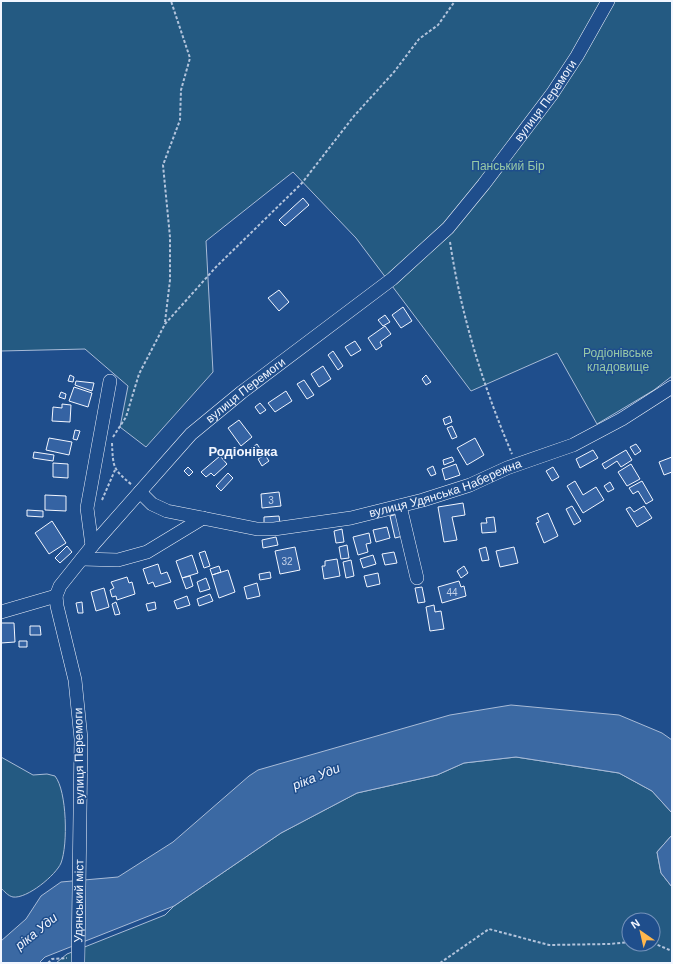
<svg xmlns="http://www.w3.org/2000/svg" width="673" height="964" viewBox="0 0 673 964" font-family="Arial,sans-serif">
	<rect width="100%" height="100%" fill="#1f4e8c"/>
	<path fill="#245a82" stroke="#a8bbd7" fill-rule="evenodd" d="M1,1h671v375l-18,14 -57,34 -40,-71 -86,38 -115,-153 -63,-66 -87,69 7,131 -67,75 -26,-20 8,-41 -43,-37 -84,2z
		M1,757l32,18 14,-1 8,2c12,15 13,69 6,87 -5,12 -34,36 -48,34 -5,-1 -9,-6 -12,-9z
		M516,757l103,16 33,18 20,22v22l-15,17 4,21 11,14v76h-616l11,-9 98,-39 9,-9 107,-73 76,-40 80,-18 27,-12zM629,920h24v24h-24z"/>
	<path fill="#3b69a3" stroke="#a8bbd7" d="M511,705l108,10 43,18 10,7v73l-20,-22 -33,-18 -103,-16 -52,6 -27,12 -80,18 -76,40 -107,73 -129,51 -6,6h-38v-22l25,-22 15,-23 20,-14 57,-5 55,-35 76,-66 9,-6 192,-55z
		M672,835v52l-11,-14 -4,-21z"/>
	<path fill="#3563a3" stroke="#f2f6ff" d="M303,198l6,7 -24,21 -6,-6z
		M279,290l10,12 -10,9 -11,-13z
		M403,307l9,14 -11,7 -9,-13z
		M385,315l5,7 -7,4 -5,-6z
		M385,326l6,8 -11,8 2,4 -6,4 -8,-12z
		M355,341l6,9 -10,6 -6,-9z
		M333,351l10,15 -5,4 -10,-15z
		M323,366l8,13 -12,8 -8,-13z
		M70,375l4,2 -1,5 -5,-1z
		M426,375l5,7 -5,3 -4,-6z
		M304,380l10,15 -7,4 -10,-15z
		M76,381l18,2 -2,8 -17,-6z
		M74,387l18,6 -4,14 -19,-6z
		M286,391l6,10 -17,11 -7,-9z
		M61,392l5,2 -1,5 -6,-2z
		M260,403l6,7 -6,4 -5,-7z
		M62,404l9,1 -1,17 -18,-1 1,-14 9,1z
		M450,416l2,6 -7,3 -2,-6z
		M239,420l13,17 -11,9 -13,-18z
		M452,426l5,11 -5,2 -5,-11z
		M75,430l5,1 -3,9 -4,-1z
		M49,438l23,4 -3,13 -23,-5z
		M475,438l9,17 -17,10 -10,-17z
		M257,444l4,6 -7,5 -4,-6z
		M636,444l5,7 -6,4 -5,-8z
		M593,450l5,8 -18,10 -4,-9z
		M626,450l6,10 -11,7 -4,-6 -12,8 -3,-5z
		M34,452l20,3 -1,6 -20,-3z
		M265,455l4,6 -7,5 -4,-7z
		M220,456l7,8 -13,12 -3,-3 -5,4 -5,-5z
		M452,457l2,4 -10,4 -1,-5z
		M672,457v15l-8,3 -5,-13z
		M53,463l15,1v14l-15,-1z
		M456,464l4,11 -15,5 -3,-11z
		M631,464l9,15 -13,7 -9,-14z
		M433,466l3,8 -5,2 -4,-7z
		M188,467l5,5 -4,4 -5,-5z
		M553,467l6,10 -7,4 -6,-10z
		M228,473l5,5 -12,13 -5,-5z
		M575,481l8,14 13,-8 8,13 -21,13 -16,-27z
		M642,481l11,19 -7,4 -8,-13 -5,3 -4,-6z
		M610,482l4,7 -6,3 -4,-6z
		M279,492l2,14 -19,2 -1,-14z
		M45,495l21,1v15l-21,-1z
		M463,503l2,12 -13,2 5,23 -13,2 -6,-35z
		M572,506l9,15 -7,4 -8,-16z
		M644,506l8,12 -15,9 -11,-18 4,-2 4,5z
		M27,510l16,1v6l-16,-1z
		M548,513l10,23 -14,7 -8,-20 3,-1 -2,-4z
		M398,514l5,22 -8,2 -5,-22z
		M279,516l1,7 -16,1v-7z
		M494,517l2,15 -14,1 -1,-10h6l-1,-5z
		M52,521l14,22 -17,11 -14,-21z
		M387,527l3,11 -14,4 -3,-12z
		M342,529l2,13 -8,1 -2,-12z
		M369,533l2,10 -5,1 2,8 -10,3 -5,-18z
		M276,537l2,8 -15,3 -1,-8z
		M347,545l2,13 -8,1 -2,-12z
		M67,546l5,6 -12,11 -5,-5z
		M295,547l5,23 -20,4 -5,-23z
		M486,547l3,13 -7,1 -3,-12z
		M514,547l4,16 -18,4 -4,-16z
		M205,551l5,15 -6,2 -5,-15z
		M394,552l3,11 -12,2 -3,-11z
		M192,555l6,18 -16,5 -6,-17z
		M373,555l3,9 -13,4 -3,-9z
		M337,559l3,17 -16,3 -2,-13h3v-5z
		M351,560l3,16 -8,2 -3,-16z
		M158,564l3,10 6,-2 4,10 -16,5 -2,-5 -5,2 -5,-15z
		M219,566l2,6 -9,3 -2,-6z
		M464,566l4,7 -7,5 -4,-7z
		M228,570l7,22 -16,6 -7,-23z
		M270,572l1,6 -11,2 -1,-6z
		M378,573l2,11 -13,3 -3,-11z
		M190,576l3,10 -7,3 -4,-11z
		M127,577l2,6 3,-1 3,12 -18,6 -1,-4 -4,1 -2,-7 4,-2 -3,-6z
		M206,578l4,11 -10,3 -3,-10z
		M459,581l2,6 3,-1 2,10 -24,7 -4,-16z
		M257,583l3,13 -13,3 -3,-12z
		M422,587l3,15 -7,1 -3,-15z
		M104,588l5,19 -13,4 -5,-19z
		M210,594l3,7 -14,5 -2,-7z
		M187,596l3,9 -13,4 -3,-8z
		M82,602l1,11h-5l-2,-10z
		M116,602l4,12 -5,1 -3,-11z
		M155,602l1,7 -8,2 -2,-7z
		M434,605l1,7 6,-1 3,18 -14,2 -4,-24z
		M1,623h13l1,19 -14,1z
		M30,626h10l1,9h-11z
		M19,641h8v6h-8z"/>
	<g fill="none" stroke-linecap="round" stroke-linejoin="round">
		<g stroke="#f2f6ff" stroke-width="14">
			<g id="minor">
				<path id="s1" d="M140,492l12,12 15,7 90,18h17l77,-11 72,-18 47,-15 37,-17 66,-23 49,-26 50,-32"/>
				<path d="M400,506l17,72"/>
				<path d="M92,546l-5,-38 23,-127"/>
				<path d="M82,559l36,1 29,-8 56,-34"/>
				<path d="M1,612l55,-16"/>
				<path id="s2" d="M78,963l3,-224 -6,-59 -18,-74 -1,-10 4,-10 32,-40 99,-112 51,-42 150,-113 56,-51 36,-44 68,-90 25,-38 31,-55"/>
			</g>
		</g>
		<path stroke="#b3c4dc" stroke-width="2" stroke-dasharray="3 2" stroke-linecap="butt" d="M450,242c11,73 33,144 62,212
			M165,322l5,-42v-43l-7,-72 17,-45 1,-30 9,-32 -19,-57
			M113,437l13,-20 13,-43 26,-50 51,-57 86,-84 52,-67 40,-44 25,-33 19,-14 17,-24
			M112,443c1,25 1,26 20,42
			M102,500l13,-30
			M653,943l19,8
			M48,963l4,-4 15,-1
			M440,963l49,-34 60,16 60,-1 20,-2"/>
		<use href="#minor" stroke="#1f4e8c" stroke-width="13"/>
	</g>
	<g text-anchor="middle" stroke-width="3" stroke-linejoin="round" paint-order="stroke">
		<g font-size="10" fill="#c3d1e8">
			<text x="271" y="504">3</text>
			<text x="287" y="565">32</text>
			<text x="452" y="596">44</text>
		</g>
		<g font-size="12" fill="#f2f6ff" stroke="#1f4e8c">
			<text dy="4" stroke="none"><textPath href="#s2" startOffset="1071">вулиця Перемоги</textPath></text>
			<text dy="4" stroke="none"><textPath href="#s2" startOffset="651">вулиця Перемоги</textPath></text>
			<text dy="4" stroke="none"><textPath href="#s1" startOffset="319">вулиця Удянська Набережна</textPath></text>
			<text transform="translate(79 756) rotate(-91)" y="4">вулиця Перемоги</text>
			<text dy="4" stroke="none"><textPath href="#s2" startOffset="62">Удянський міст</textPath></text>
		</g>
		<g font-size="12" fill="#97c8a6" stroke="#1f4e8c">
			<text x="508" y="170">Панський Бір</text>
			<text x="618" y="357">Родіонівське<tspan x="618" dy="14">кладовище</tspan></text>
		</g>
		<g font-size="13" font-weight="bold" fill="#f2f6ff" stroke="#1f4e8c">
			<text x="243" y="456">Родіонівка</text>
		</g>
		<g font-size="13" font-style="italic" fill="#f2f6ff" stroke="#1f4e8c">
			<text transform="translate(316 776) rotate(-22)" y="5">ріка Уди</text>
			<text transform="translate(36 931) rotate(-39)" y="5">ріка Уди</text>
		</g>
	</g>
	<rect width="673" height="964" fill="none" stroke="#f2f6ff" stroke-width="4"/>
	<g transform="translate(641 932) rotate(326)"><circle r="19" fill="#1f4e8c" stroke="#7391ba"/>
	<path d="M0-3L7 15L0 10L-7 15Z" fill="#ffb74d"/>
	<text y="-6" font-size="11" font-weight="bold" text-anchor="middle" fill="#f2f6ff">N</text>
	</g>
</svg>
